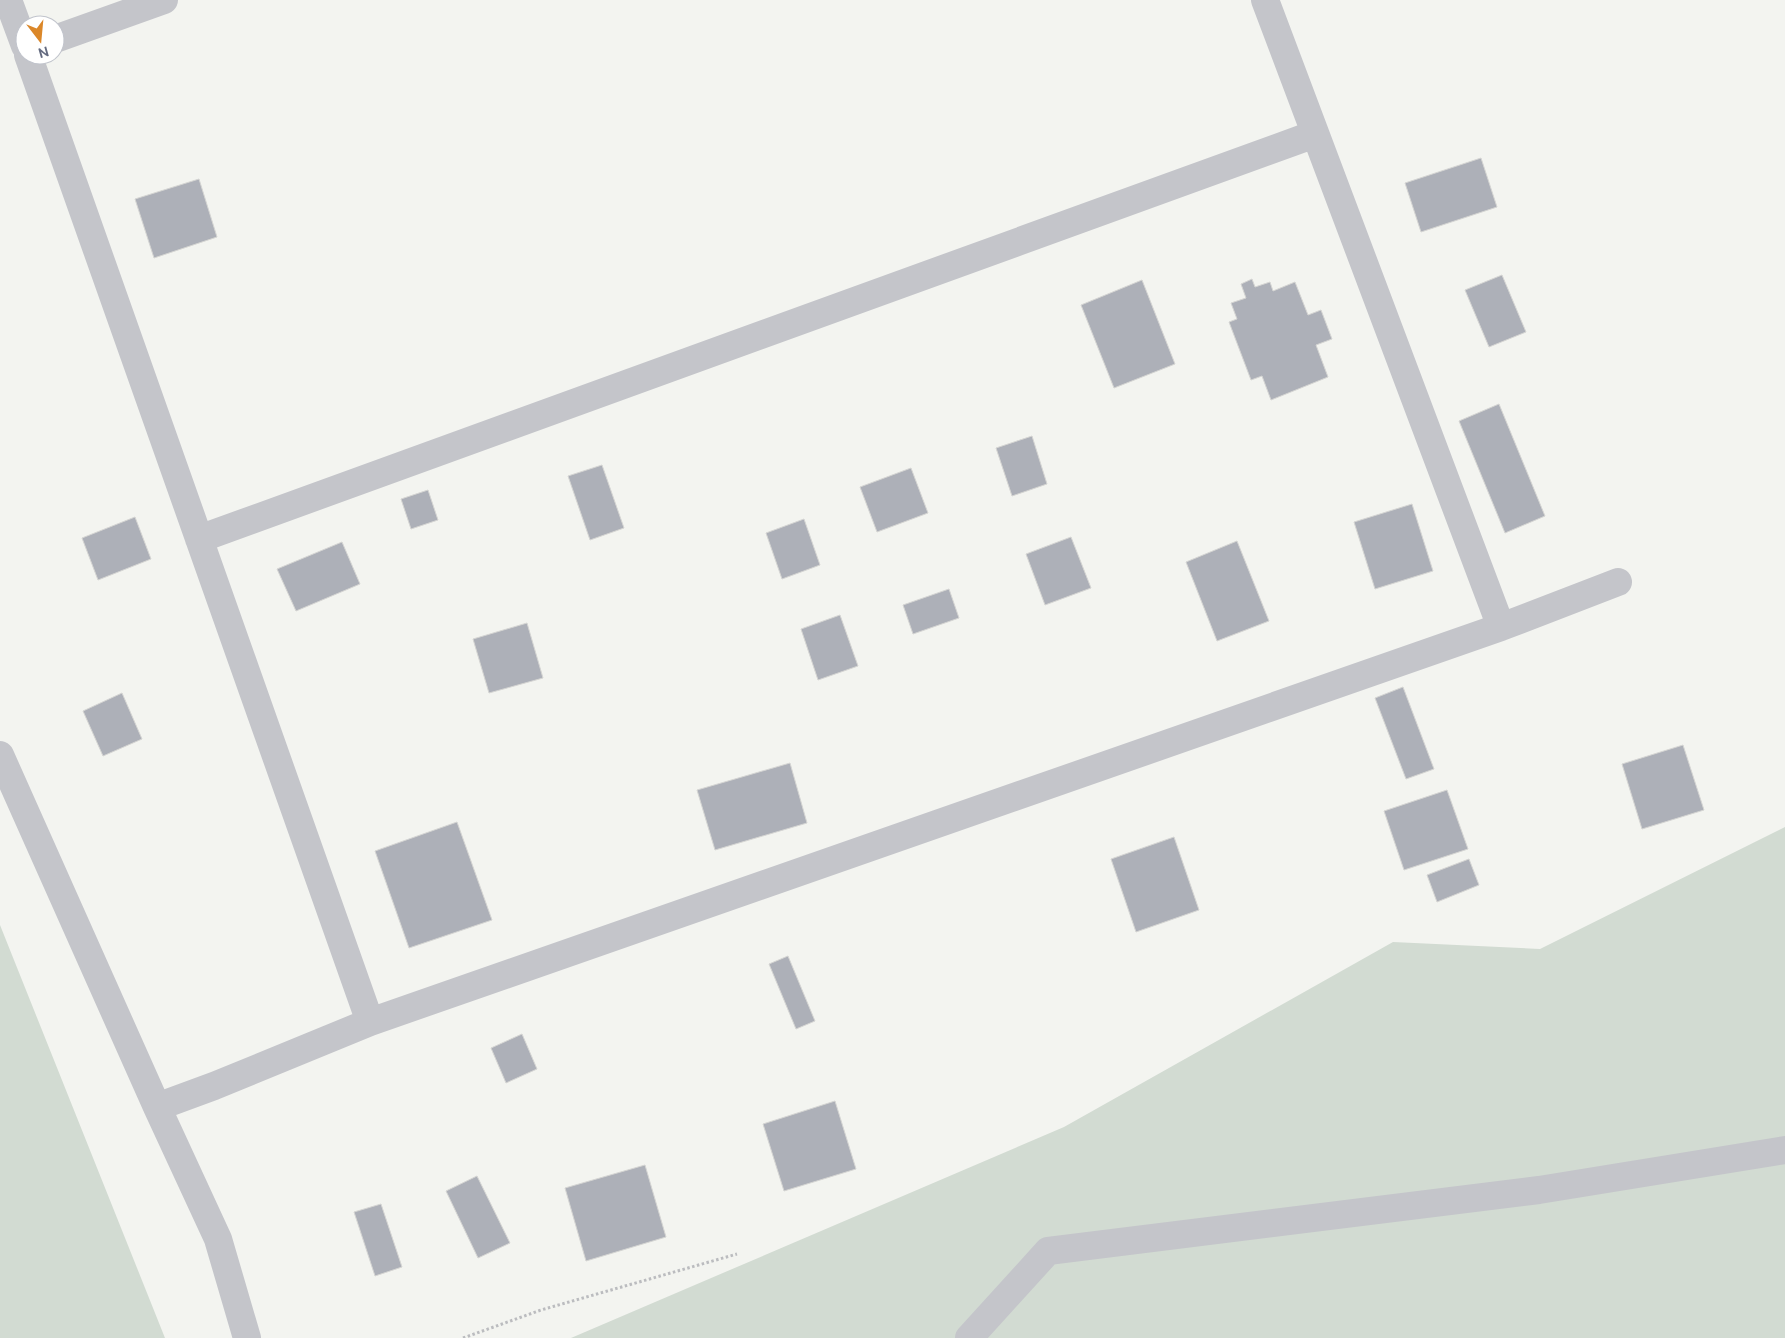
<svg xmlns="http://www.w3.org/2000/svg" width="1785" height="1338" viewBox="0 0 1785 1338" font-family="Ubuntu,sans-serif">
	<rect width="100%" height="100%" fill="#f3f4f0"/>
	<path fill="#d2dbd2" d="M1785,827v511h-1214l493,-211 329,-185 147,7z
		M0,925l165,413h-165z"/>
	<path fill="#adb0b8" stroke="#d5d5d3" d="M1481,158l16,49 -76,25 -16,-49z
		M199,179l18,58 -63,21 -19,-59z
		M1502,275l24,57 -37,15 -24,-57z
		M1252,279l3,8 15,-5 3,9 22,-9 13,33 13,-5 11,29 -16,6 12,32 -57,23 -9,-24 -11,4 -22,-58 8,-3 -6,-16 15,-5 -5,-14z
		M1142,280l33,84 -61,24 -33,-83z
		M1499,404l46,112 -40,17 -46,-112z
		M1032,436l15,48 -35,12 -16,-48z
		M602,465l22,63 -34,12 -22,-64z
		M911,468l17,45 -51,19 -17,-45z
		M428,490l10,30 -27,9 -10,-30z
		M1412,504l21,67 -58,18 -21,-67z
		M135,517l16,42 -53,21 -16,-42z
		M804,519l16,46 -38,14 -16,-46z
		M1071,537l20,51 -46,17 -19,-51z
		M1237,541l32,80 -52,20 -31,-79z
		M342,542l18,42 -64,27 -19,-42z
		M949,589l10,29 -46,16 -10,-29z
		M840,615l18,51 -40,14 -17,-51z
		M527,623l16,55 -54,15 -16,-54z
		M1403,687l31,82 -28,10 -31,-81z
		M122,693l20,46 -39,17 -20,-45z
		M1683,745l21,65 -62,19 -20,-65z
		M790,763l17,60 -92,27 -18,-60z
		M1447,790l21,59 -64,21 -20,-59z
		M457,822l35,98 -83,28 -34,-97z
		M1174,837l25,73 -63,22 -25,-73z
		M1469,859l10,26 -42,17 -10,-27z
		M788,956l27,65 -19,8 -27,-65z
		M522,1034l15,35 -31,14 -15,-35z
		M835,1101l21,68 -72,22 -21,-67z
		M645,1165l21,72 -80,24 -21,-73z
		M477,1176l33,67 -32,15 -32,-67z
		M381,1204l21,63 -27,9 -21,-64z"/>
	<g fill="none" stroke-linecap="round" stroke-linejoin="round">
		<path stroke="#bbbcbf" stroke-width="3" stroke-dasharray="2.5 2.5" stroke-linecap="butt" d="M463,1338l78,-28 196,-56"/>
		<path stroke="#c4c5ca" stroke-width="28" d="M8,0l17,46
			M1265,0l236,627
			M55,39l109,-39
			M28,55l342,967
			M199,539l1116,-405
			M0,755l157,352 61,132 29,99
			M157,1107l57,-21 156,-64 1131,-395 117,-45
			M969,1338l79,-87 491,-61 246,-40"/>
	</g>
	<g transform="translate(40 40) rotate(164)"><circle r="24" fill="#ffffff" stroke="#c1c4cc"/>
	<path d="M0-4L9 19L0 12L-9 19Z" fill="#db8729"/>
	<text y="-8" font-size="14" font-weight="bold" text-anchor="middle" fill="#646b80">N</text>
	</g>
</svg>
